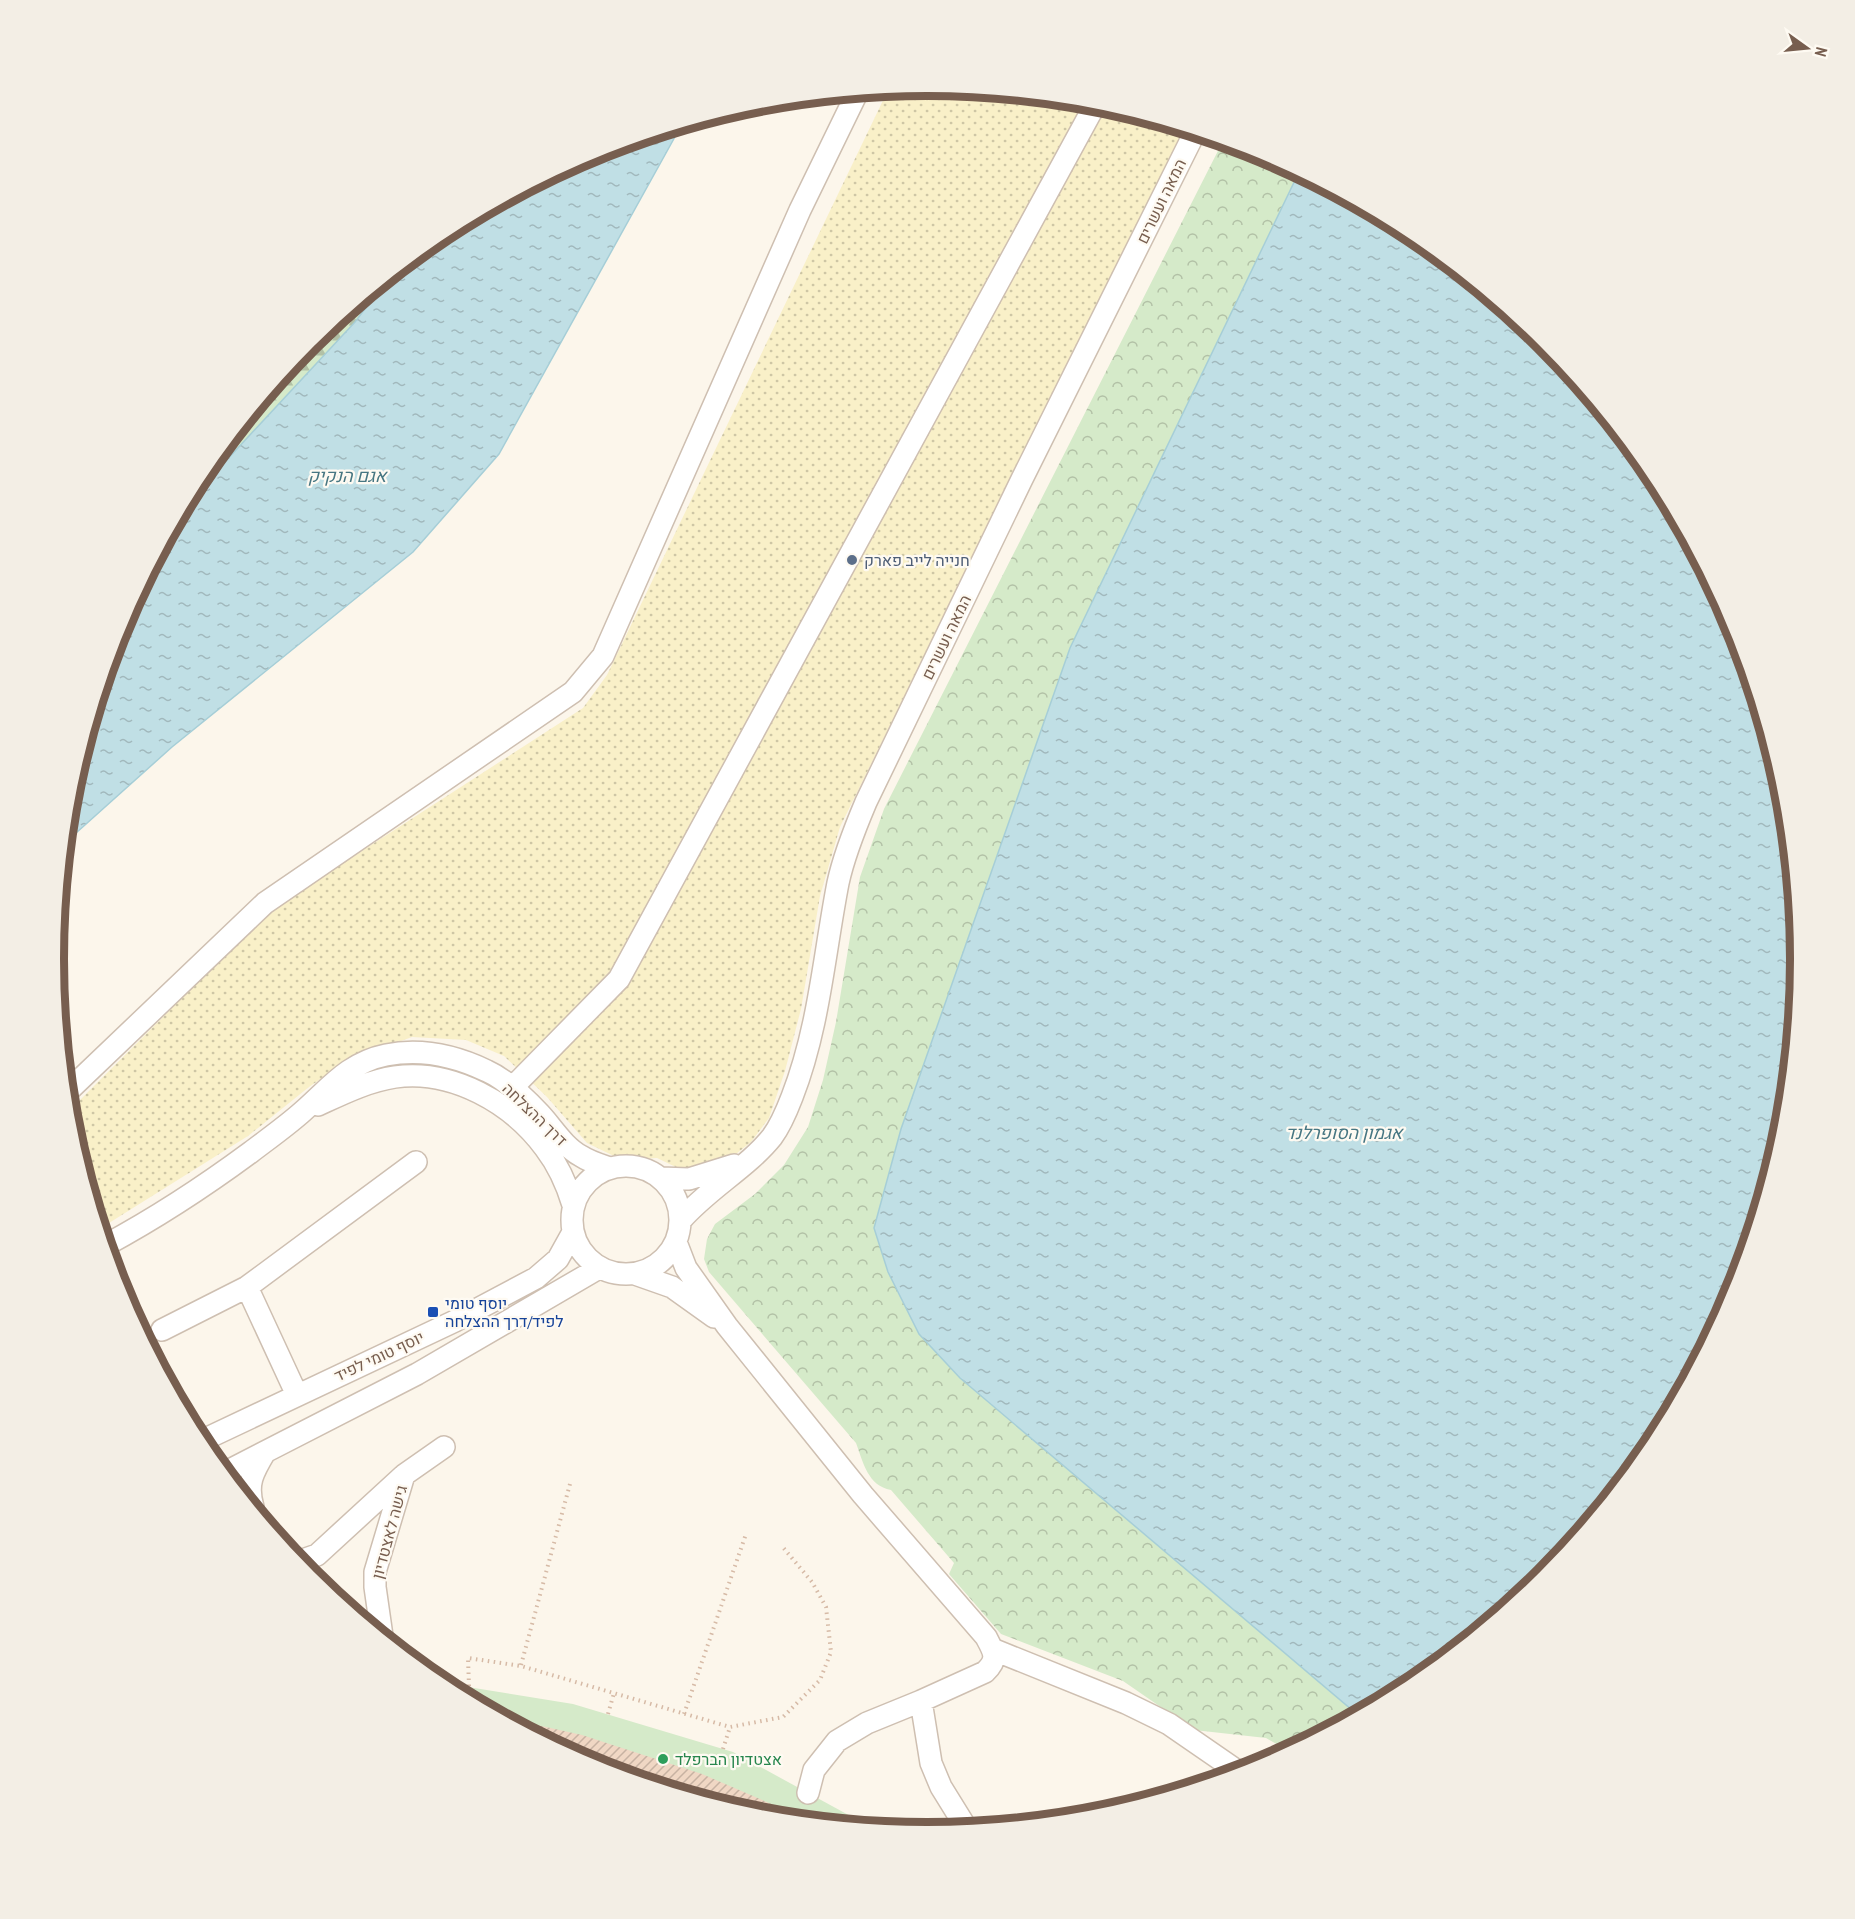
<svg xmlns="http://www.w3.org/2000/svg" width="1855" height="1919" viewBox="0 0 1855 1919" font-family="'PT Sans Narrow',Heebo,sans-serif">
	<defs>
		<pattern id="forest-firs" width="22" height="20" patternUnits="userSpaceOnUse" patternTransform="scale(1.5)"><rect width="22" height="20" fill="#d5eac9"/><path d="M5 1l3.5 6h-7zM16 11l3.5 6h-7z" fill="#b2c1a6"/></pattern>
		<pattern id="sand-dots" width="8" height="8" patternUnits="userSpaceOnUse" patternTransform="scale(1.5)"><rect width="8" height="8" fill="#f9f0c8"/><path d="M2 2h.1M6 6h.1" fill="none" stroke="#cec6a5" stroke-width="1.8" stroke-linecap="round"/></pattern>
		<pattern id="park-crowns" width="20" height="18" patternUnits="userSpaceOnUse" patternTransform="scale(1.5)"><rect width="20" height="18" fill="#d5eac9"/><path d="M2 6a3 3 0 1 1 6 0M12 15a3 3 0 1 1 6 0" fill="none" stroke="#b2c1a6"/></pattern>
		<pattern id="water-ripples" width="26" height="14" patternUnits="userSpaceOnUse" patternTransform="scale(1.5)"><rect width="26" height="14" fill="#c0dfe5"/><path d="M2 4q2-2 4 0t4 0M15 11q2-2 4 0t4 0" fill="none" stroke="#a1b8bc"/></pattern>
		<pattern id="building-hatch" width="6" height="6" patternUnits="userSpaceOnUse" patternTransform="scale(1.5)"><rect width="6" height="6" fill="#f0d7c4"/><path d="M-1 1l2-2M0 6l6-6M5 7l2-2" fill="none" stroke="#c7b2a2"/></pattern>
	</defs>
	<rect width="100%" height="100%" fill="#fcf6eb"/>
	<path fill="url(#forest-firs)" d="M442,233l-297,346 56,-105 109,-132z"/>
	<path fill="url(#sand-dots)" d="M928,86l170,17 86,26 -344,698 -20,69 -19,113 -16,62 -16,47 -18,24 -25,20 -44,8 -25,-12 -18,1 -25,-3 -27,-13 -40,-46 -43,-41 -38,-16 -54,-3 -64,23 -39,27 -61,49 -147,92 -30,-98 -2,-19 200,-200 314,-203 24,-33 281,-585z"/>
	<path fill="url(#park-crowns)" d="M1223,141l39,12 37,19 -229,476 -169,481 -27,99 14,44 31,62 41,44 398,337 -68,37 -24,-14 -72,-8 -71,-49 -122,-47 -52,-60 5,-11 -63,-73c-23,-4 -28,-28 -35,-47l-147,-171 -5,-13 3,-20 8,-15 40,-30 29,-29 24,-38 15,-47 13,-58 24,-145 24,-68z"/>
	<path fill="#d5eac9" d="M437,1682l136,22 160,48 121,66 1,8 -98,-10 -164,-50z"/>
	<path fill="url(#water-ripples)" stroke="#a6ced7" stroke-width="1.5" d="M681,126l-182,328 -86,98 -241,195 -106,95 5,-53 50,-164 68,-129 7,-3 159,-171 35,-46 52,-43 152,-81z
		M1299,172l114,61 132,109 109,132 81,152 49,163 17,171 -17,170 -50,164 -80,151 -109,132 -132,109 -55,29 -398,-337 -41,-44 -31,-62 -14,-44 27,-99 169,-481z"/>
	<path fill="url(#building-hatch)" d="M519,1721l63,14 120,39 102,44 -1,3 -46,-5 -164,-50 -76,-40z"/>
	<g fill="none" stroke-linecap="round" stroke-linejoin="round">
		<g stroke="#cebfb1" stroke-width="24">
			<path id="minor" d="M512,1088l107,-109 477,-876
				M67,1092l198,-189 308,-211 30,-36 197,-446 57,-117
				M318,1105c24,-11 50,-24 77,-28 57,-8 117,26 150,71 13,17 22,37 28,57
				M572 1220a54 54 0 1 1 108 0a54 54 0 1 1-108 0Z
				M661,1178l28,1 45,-14
				M681,1220c27,-31 67,-53 91,-83 9,-12 15,-27 20,-40 27,-69 32,-142 46,-214 6,-28 17,-55 28,-81l156,-323 173,-347
				M676,1242l10,26 41,58 136,169 123,142c8,15 13,22 -1,35l-64,29 -54,22 -30,18 -23,29 -6,23
				M106,1245c50,-27 99,-59 145,-93 17,-13 34,-25 50,-39 28,-24 46,-50 85,-58 35,-7 70,1 101,16 20,9 39,28 53,43 13,14 24,33 41,42 9,6 20,9 29,12
				M635,1274l37,13 42,30
				M247,1287l50,108
				M162,1330l85,-43 169,-125
				M199,1442l256,-121 81,-43 22,-19 15,-27
				M224,1473l193,-99 182,-106
				M253,1507c-7,-23 0,-35 12,-55
				M297,1562l20,-7 86,-79
				M382,1636l-7,-49v-15l29,-97 40,-28
				M992,1649l134,54 43,21 71,49
				M921,1701l10,62 10,24 26,42"/>
		</g>
		<path stroke="#d6baa6" stroke-width="4" stroke-dasharray="1.5 4.5" stroke-linecap="butt" d="M521,1665l49,-181
			M469,1686l-1,-28 53,8 209,61 53,-10 37,-37 11,-28 -5,-45 -14,-25 -31,-37
			M608,1714l6,-21
			M684,1714l62,-180
			M723,1749l7,-22"/>
		<use href="#minor" stroke="#fff" stroke-width="21"/>
	</g>
	<circle fill="#5c6f8a" stroke="#fefaf2" stroke-width="2" cx="852" cy="560" r="6"/>
	<rect fill="#1a4fb4" stroke="#fefaf2" stroke-width="2" x="427" y="1306" width="12" height="12" rx="3"/>
	<circle fill="#2e9e5b" stroke="#fefaf2" stroke-width="2" cx="663" cy="1759" r="6"/>
	<g text-anchor="middle" stroke-width="4.5" stroke-linejoin="round" paint-order="stroke">
		<g font-size="16" fill="#775e4f" stroke="#fefaf2">
			<text transform="translate(1161 201) rotate(-64)" y="6">המאה ועשרים</text>
			<text transform="translate(946 637) rotate(-64)" y="6">המאה ועשרים</text>
			<text transform="translate(535 1114) rotate(44)" y="6">דרך ההצלחה</text>
			<text transform="translate(379 1356) rotate(-25)" y="6">יוסף טומי לפיד</text>
			<text transform="translate(389 1532) rotate(-75)" y="6">גישה לאצטדיון</text>
		</g>
		<g font-size="16" fill="#4e5e75" stroke="#fefaf2" text-anchor="start">
			<text x="864" y="566">חנייה לייב פארק</text>
		</g>
		<g font-size="16" fill="#164399" stroke="#fefaf2" text-anchor="start">
			<text x="445" y="1309">יוסף טומי<tspan x="445" dy="18">לפיד/דרך ההצלחה</tspan></text>
		</g>
		<g font-size="16" fill="#27864d" stroke="#fefaf2" text-anchor="start">
			<text x="675" y="1765">אצטדיון הברפלד</text>
		</g>
		<g font-size="18" font-style="italic" fill="#467682" stroke="#fefaf2">
			<text x="347" y="482">אגם הנקיק</text>
			<text x="1344" y="1139">אגמון הסופרלנד</text>
		</g>
	</g>
	<path d="M0 0H1855V1919H0ZM64 959a863 863 0 1 1 1726 0a863 863 0 1 1-1726 0Z" fill="#f3eee5" fill-rule="evenodd"/>
	<path fill="none" stroke="#775e4f" stroke-width="8" d="M64 959a863 863 0 1 1 1726 0a863 863 0 1 1-1726 0Z"/>
	<g transform="translate(1807 48) rotate(105)" stroke="#fefaf2" stroke-width="4.5" paint-order="stroke">
	<path d="M0-4.5L10 22L0 15L-10 22Z" fill="#775e4f"/>
	<text y="-9" font-size="16" font-weight="bold" text-anchor="middle" fill="#775e4f">N</text>
	</g>
</svg>
